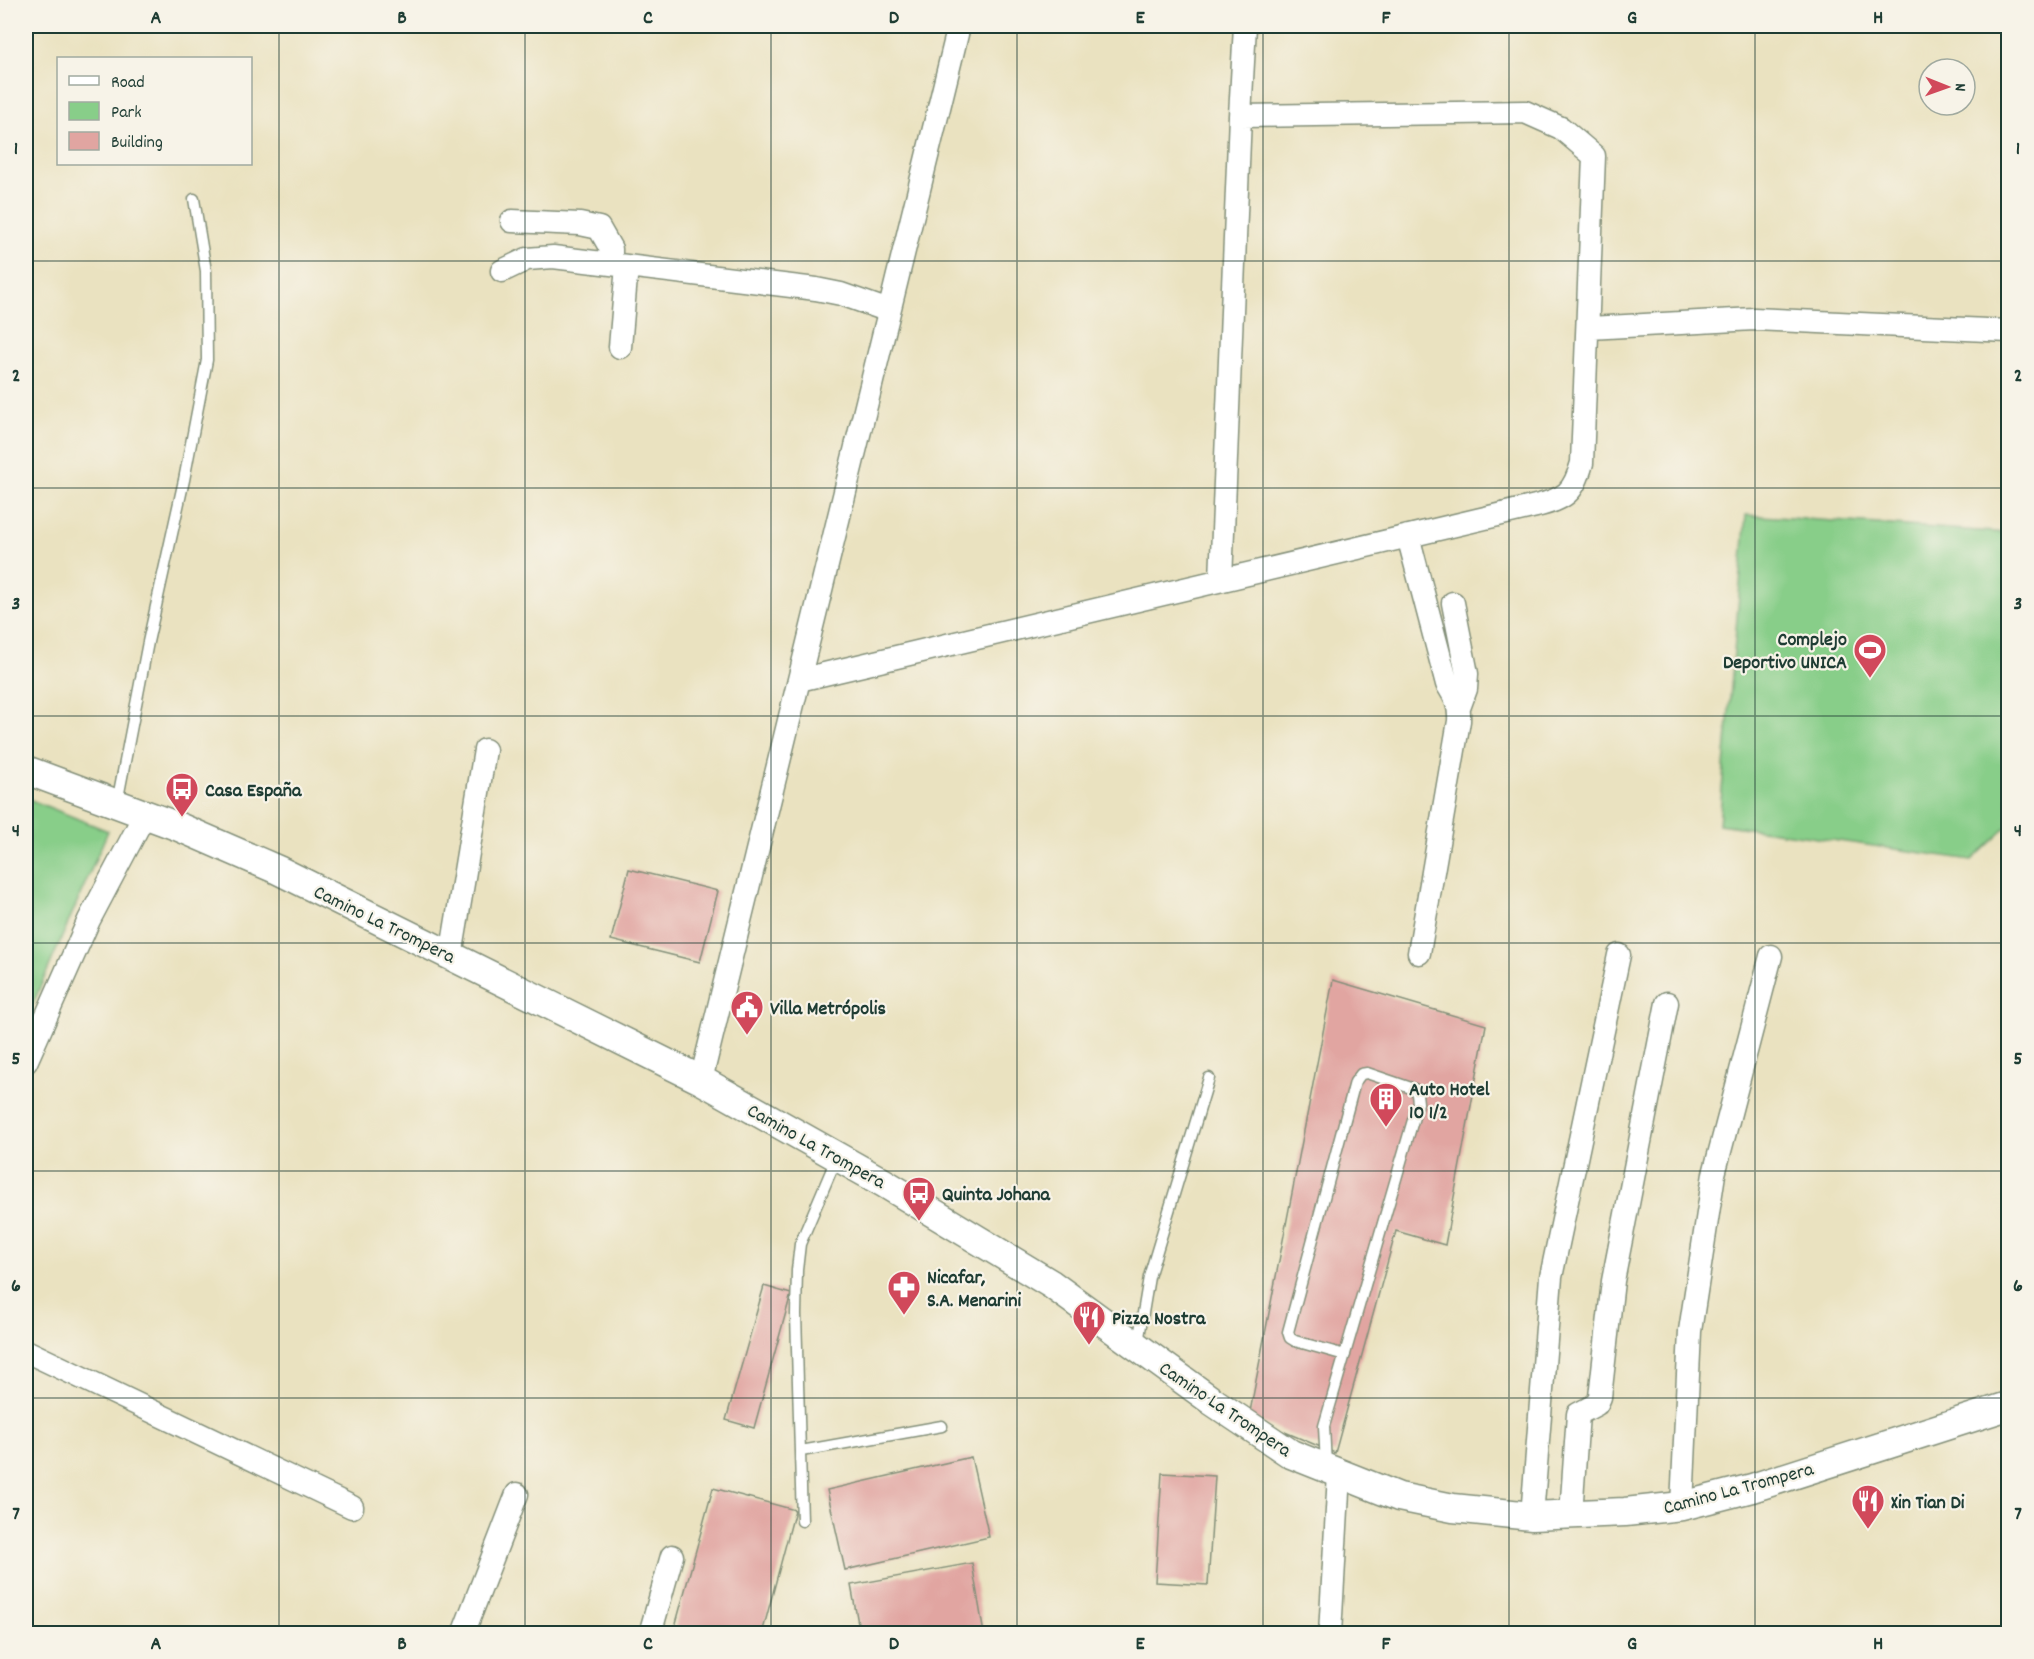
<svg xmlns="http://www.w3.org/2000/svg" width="2034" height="1659" viewBox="0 0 2034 1659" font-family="Dekko,sans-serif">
	<rect width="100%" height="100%" fill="#f7f3e8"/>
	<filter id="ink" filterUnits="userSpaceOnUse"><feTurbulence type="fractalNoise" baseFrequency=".0167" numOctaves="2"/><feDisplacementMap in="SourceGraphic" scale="12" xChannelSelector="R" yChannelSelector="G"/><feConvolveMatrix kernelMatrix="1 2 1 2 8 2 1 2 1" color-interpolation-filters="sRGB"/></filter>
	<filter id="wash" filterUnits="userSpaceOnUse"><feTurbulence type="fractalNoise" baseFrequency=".008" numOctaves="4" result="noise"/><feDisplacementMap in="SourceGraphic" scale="24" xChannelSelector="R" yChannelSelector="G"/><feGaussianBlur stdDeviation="1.35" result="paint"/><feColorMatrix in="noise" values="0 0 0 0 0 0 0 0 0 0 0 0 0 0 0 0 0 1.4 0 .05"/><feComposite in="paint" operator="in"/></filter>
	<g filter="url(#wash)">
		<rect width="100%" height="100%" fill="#eae2c0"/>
		<path fill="#88ce89" stroke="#54865e" stroke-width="1.5" d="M1746,515l262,18v293l-36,34 -253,-36z
			M26,798l82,33 -82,189z"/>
		<g id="blocks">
			<path fill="#e1a5a1" d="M629,869l89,22 -18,71 -89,-22z
				M1333,980l153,45 -41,220 -49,-14 -61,222 -86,-36z
				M764,1286l27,8 -37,134 -28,-8z
				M971,1457l18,80 -144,33 -18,-80z
				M1162,1473l53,3 -7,109 -53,-3z
				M713,1488l82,22 -33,124h-89z
				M972,1563l12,71h-124l-9,-49z"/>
		</g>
	</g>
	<g filter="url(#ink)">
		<use href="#blocks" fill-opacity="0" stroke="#84907a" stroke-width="1.5"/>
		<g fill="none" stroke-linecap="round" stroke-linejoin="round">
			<g stroke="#84907a" stroke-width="13">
				<path id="service" d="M117,803l31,-161 36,-162 23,-120 -1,-89 -12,-72
					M1138,1343l11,-66 60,-199
					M801,1451l141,-25
					M1326,1466l-2,-40 94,-323 -1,-9 -3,-5 -47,-16 -6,1 -6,8 -67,250 2,6 5,3 50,14
					M802,1521l-6,-207 1,-44 3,-26 37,-87"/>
			</g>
			<g stroke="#84907a" stroke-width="25">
				<path id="minor" d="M512,221l68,3 19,4 12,21v15
					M502,271l25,-12 26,-2 263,32 25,5 48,17
					M1589,328l165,-9 254,12
					M620,347l7,-81
					M1408,536l39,148c8,13 13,21 12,37l-40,232
					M1221,580l19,-464 5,-90
					M1453,603l14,71 -1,15 -7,19
					M799,680l737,-174c30,-8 37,-12 46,-43l12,-307 -33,-28 -36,-16 -285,4
					M451,956l34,-206
					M26,1062l63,-142 56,-106
					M701,1080l258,-1054
					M26,1351l326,156
					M1682,1506l8,-175 24,-157 57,-218
					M1571,1514l7,-100 19,-10 3,-7 13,-116 54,-278
					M1532,1516l19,-239 68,-322
					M463,1634l54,-140
					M650,1634l22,-78
					M1330,1634l9,-160"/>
			</g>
			<g stroke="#84907a" stroke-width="31">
				<path id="tertiary" d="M26,770l153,57 99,43 423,210 183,103 167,101 161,117 79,53 108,43 54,11 79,8 93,-4 57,-6 70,-18 256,-82"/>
			</g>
			<use href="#service" stroke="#fff" stroke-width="10"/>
			<use href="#minor" stroke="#fff" stroke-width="22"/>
			<use href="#tertiary" stroke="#fff" stroke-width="28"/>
		</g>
	</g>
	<path fill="none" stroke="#1f3d34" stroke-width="1.5" stroke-opacity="0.55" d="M279,26v1608M525,26v1608M771,26v1608M1017,26v1608M1263,26v1608M1509,26v1608M1755,26v1608M26,261h1982M26,488h1982M26,716h1982M26,943h1982M26,1171h1982M26,1398h1982"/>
	<defs>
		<g id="stadium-pin" transform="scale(1.725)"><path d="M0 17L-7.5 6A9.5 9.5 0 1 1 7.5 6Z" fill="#d1495b" stroke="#f7f3e8"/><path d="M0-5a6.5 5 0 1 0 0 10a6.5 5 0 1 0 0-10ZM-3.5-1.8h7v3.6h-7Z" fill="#fff"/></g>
		<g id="bus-pin" transform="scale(1.725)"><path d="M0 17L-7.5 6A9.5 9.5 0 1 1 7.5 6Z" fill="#d1495b" stroke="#f7f3e8"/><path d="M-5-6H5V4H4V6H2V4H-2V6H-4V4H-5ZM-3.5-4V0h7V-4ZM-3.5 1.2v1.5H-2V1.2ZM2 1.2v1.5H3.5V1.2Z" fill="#fff"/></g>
		<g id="civic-pin" transform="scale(1.725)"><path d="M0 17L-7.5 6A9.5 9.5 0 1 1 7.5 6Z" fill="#d1495b" stroke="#f7f3e8"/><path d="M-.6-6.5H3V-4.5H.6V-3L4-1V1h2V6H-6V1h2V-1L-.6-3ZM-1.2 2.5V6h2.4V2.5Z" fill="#fff"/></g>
		<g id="building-pin" transform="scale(1.725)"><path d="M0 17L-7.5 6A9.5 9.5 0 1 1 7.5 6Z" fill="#d1495b" stroke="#f7f3e8"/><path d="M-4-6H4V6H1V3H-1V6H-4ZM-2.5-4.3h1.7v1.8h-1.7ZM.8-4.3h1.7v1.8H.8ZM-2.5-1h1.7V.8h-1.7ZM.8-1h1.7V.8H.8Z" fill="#fff"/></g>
		<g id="pharmacy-pin" transform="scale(1.725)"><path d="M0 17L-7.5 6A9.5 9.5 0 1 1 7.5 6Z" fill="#d1495b" stroke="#f7f3e8"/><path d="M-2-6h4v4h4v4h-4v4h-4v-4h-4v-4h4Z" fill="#fff"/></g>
		<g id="restaurant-pin" transform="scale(1.725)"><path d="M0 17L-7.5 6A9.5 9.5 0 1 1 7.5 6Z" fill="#d1495b" stroke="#f7f3e8"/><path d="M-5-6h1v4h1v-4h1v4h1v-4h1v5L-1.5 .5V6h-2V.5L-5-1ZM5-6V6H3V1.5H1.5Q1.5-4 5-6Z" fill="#fff"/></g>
	</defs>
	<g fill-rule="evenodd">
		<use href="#stadium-pin" x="1870" y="650"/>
		<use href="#bus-pin" x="182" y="789"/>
		<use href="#civic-pin" x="747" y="1007"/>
		<use href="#building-pin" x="1386" y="1099"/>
		<use href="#bus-pin" x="919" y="1193"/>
		<use href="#pharmacy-pin" x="904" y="1287"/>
		<use href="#restaurant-pin" x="1089" y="1317"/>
		<use href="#restaurant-pin" x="1868" y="1501"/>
	</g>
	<g text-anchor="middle" stroke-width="4.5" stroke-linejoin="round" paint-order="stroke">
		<g font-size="20" font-weight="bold" fill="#1f3d34" stroke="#f7f3e8" text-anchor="start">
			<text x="1847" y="645" text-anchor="end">Complejo<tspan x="1847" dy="23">Deportivo UNICA</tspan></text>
			<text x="205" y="796">Casa España</text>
			<text x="770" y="1014">Villa Metrópolis</text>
			<text x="1409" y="1095">Auto Hotel<tspan x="1409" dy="23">10 1/2</tspan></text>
			<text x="942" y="1200">Quinta Johana</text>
			<text x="927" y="1283">Nicafar,<tspan x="927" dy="23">S.A. Menarini</tspan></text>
			<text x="1112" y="1324">Pizza Nostra</text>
			<text x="1891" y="1508">Xin Tian Di</text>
		</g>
		<g font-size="20" fill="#1f3d34" stroke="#f7f3e8">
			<text transform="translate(385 923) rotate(26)" y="7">Camino La Trompera</text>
			<text transform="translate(817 1145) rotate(29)" y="7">Camino La Trompera</text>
			<text transform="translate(1226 1408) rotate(34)" y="7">Camino La Trompera</text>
			<text transform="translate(1738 1487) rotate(-15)" y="7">Camino La Trompera</text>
		</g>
	</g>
	<rect width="2034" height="1659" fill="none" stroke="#f7f3e8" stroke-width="66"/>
	<rect x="57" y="57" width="195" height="108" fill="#f7f3e8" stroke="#a1aaa0" stroke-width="1.5"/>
	<rect x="69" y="76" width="30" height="9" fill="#ffffff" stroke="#a1aaa0" stroke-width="1.5"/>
	<text x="111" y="87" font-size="18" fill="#1f3d34">Road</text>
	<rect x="69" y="102" width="30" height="18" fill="#88ce89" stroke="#a1aaa0" stroke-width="1.5"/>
	<text x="111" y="117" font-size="18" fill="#1f3d34">Park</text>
	<rect x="69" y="132" width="30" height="18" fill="#e1a5a1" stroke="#a1aaa0" stroke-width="1.5"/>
	<text x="111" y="147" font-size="18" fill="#1f3d34">Building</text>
	<g transform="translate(1947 87) rotate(91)"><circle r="28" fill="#f7f3e8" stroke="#a1aaa0" stroke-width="1.5"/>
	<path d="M0-4.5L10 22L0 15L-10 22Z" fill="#d1495b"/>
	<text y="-9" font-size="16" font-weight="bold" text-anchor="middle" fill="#1f3d34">N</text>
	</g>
	<rect x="33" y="33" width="1968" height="1593" fill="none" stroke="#1f3d34" stroke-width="2"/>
	<g font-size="20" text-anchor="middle" font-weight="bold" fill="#1f3d34">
		<text x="156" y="23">A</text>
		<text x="402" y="23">B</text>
		<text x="648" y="23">C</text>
		<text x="894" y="23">D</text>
		<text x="1140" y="23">E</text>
		<text x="1386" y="23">F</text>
		<text x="1632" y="23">G</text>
		<text x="1878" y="23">H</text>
		<text x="16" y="154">1</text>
		<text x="2018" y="154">1</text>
		<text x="16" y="381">2</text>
		<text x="2018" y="381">2</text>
		<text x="16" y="609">3</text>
		<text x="2018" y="609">3</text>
		<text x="16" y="836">4</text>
		<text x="2018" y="836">4</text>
		<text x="16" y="1064">5</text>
		<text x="2018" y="1064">5</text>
		<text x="16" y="1291">6</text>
		<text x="2018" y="1291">6</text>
		<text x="16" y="1519">7</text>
		<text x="2018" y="1519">7</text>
		<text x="156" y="1649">A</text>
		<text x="402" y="1649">B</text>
		<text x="648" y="1649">C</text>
		<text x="894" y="1649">D</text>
		<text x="1140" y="1649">E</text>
		<text x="1386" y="1649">F</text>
		<text x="1632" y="1649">G</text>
		<text x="1878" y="1649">H</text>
	</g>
</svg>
